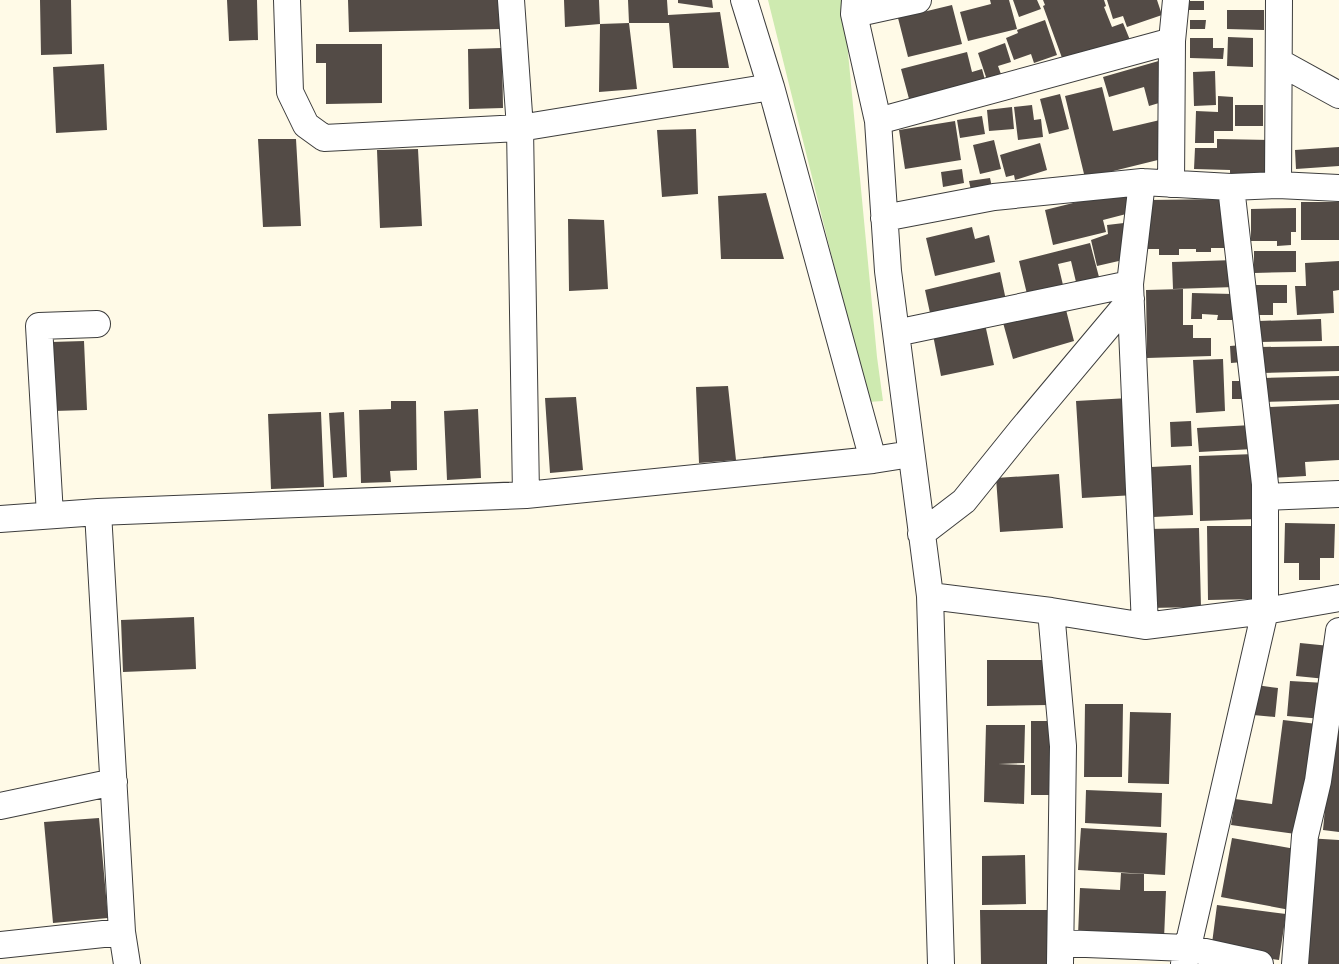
<svg xmlns="http://www.w3.org/2000/svg" width="1339" height="964" viewBox="0 0 1339 964" font-family="'PT Serif',serif">
	<rect width="100%" height="100%" fill="#fffae7"/>
	<path fill="#ceeab0" d="M768,0h75l34,357 6,44 -15,1z"/>
	<path fill="#534b46" d="M40,0h31l1,54 -31,1z
		M227,0h30l1,40 -29,1z
		M348,0h152l2,29 -153,3z
		M564,0h35l1,24 29,-1 8,66 -38,3 1,-68 -35,3z
		M628,0h39l1,15 52,-3 9,56h-56l-4,-45h-40z
		M678,0h34l1,8 -35,-5z
		M990,0h19l8,29 -49,12 -8,-29 31,-8z
		M1013,0h24l4,9 -22,8z
		M1043,0h61l2,6 -2,1 8,20 11,-4 7,17 -65,26 -22,-60 2,-1z
		M1107,0h50l5,15 -35,12 -4,-11 -10,3z
		M1189,1h15v9h-16z
		M952,5l10,39 -54,13 -10,-39z
		M1227,10h37v20l-37,-1z
		M1045,20l12,35 -23,8 -3,-9 -17,6 -8,-22 12,-5 -1,-3z
		M1190,20h16l-1,9h-15z
		M1228,37l25,1v29l-26,-1z
		M1190,38h23v10h11l-1,11 -33,-1z
		M1005,43l6,19 -13,4 7,19 -15,4 -12,-36z
		M316,44h66v59l-56,1v-41h-10z
		M502,48l1,60 -34,1 -1,-60z
		M967,52l5,20 10,-3 6,22 -76,19 -11,-41z
		M1169,58v42l-20,6 -5,-19 -35,10 -6,-20z
		M104,64l3,66 -51,3 -3,-66z
		M1215,71l1,34 -22,1 -1,-34z
		M1102,87l11,44 47,-11 10,37 -85,21 -20,-82z
		M1060,94l9,35 -20,5 -9,-35z
		M1218,96l15,1v34h-19v12h-19l1,-32 22,1z
		M1032,105l2,15 7,-1 2,18 -25,3 -4,-33z
		M1235,105h28v21h-28z
		M1012,107l2,22 -25,2 -2,-21z
		M982,116l3,18 -25,4 -3,-18z
		M955,121l6,39 -56,9 -6,-39z
		M696,129l2,65 -36,3 -5,-67z
		M258,139h38l5,87 -38,1z
		M1217,139l54,1 -1,38 -40,-1v-7l-36,-1 1,-21h22z
		M994,140l7,29 -21,5 -7,-29z
		M1040,143l7,27 -32,10 -1,-5 -8,2 -6,-22z
		M1339,147v19l-43,3 -1,-19z
		M418,149l4,77 -42,2 -3,-78z
		M962,169l2,14 -21,4 -2,-15z
		M990,178l3,14 -21,3 -3,-14z
		M1125,190l5,23 -27,7 3,12 -53,13 -8,-35z
		M766,193l18,66h-63l-3,-63z
		M1228,199v49h-17v4h-15v-3h-17v6h-20v-6h-11v-49z
		M1301,202h38v38h-38z
		M1296,208v24h-5v13l-14,1v-5h-26v-32z
		M568,219l36,1 4,69 -39,2z
		M1124,223l-1,37 -26,6 -6,-26 17,-6 -1,-9z
		M972,227l3,12 14,-4 6,27 -60,14 -9,-38z
		M1090,243l9,34 -23,5 -5,-21 -13,3 5,21 -36,9 -8,-33z
		M1254,251h42v21l-42,1z
		M1235,260v27l-62,2 -1,-27z
		M1339,261v29l-6,1 1,22 -37,2 -2,-29h11l-1,-23z
		M1000,272l7,33 -75,17 -7,-32z
		M1254,285h33v18h-14v12h-18z
		M1183,289v36h10v13h18v18l-64,2 -1,-68z
		M1192,293l41,1 -1,26h-15l1,-5 -16,-1v5h-11z
		M1064,302l10,39 -61,18 -11,-40z
		M1321,319l1,22 -63,1v-21z
		M985,324l9,41 -53,11 -8,-41z
		M84,341l3,69 -33,1 -3,-69z
		M1242,345l1,17 -12,1 -1,-17z
		M1339,346v25l-78,2v-26z
		M1223,359l2,52 -29,2 -3,-53z
		M1339,376v24l-74,2 -1,-24z
		M1232,381h16v18h-16z
		M728,386l8,74 -37,3 -3,-76z
		M576,397l7,73 -33,3 -5,-75z
		M1129,398l6,97 -53,3 -6,-97z
		M391,401h25l1,69 -27,1 1,11 -30,1 -2,-73 32,-1z
		M1339,404v56l-34,2 1,14 -35,2 -3,-71z
		M478,409l3,69 -34,2 -3,-69z
		M321,412l3,75 -53,2 -3,-75z
		M344,412l3,65 -14,1 -4,-65z
		M1191,421l1,25 -21,1 -1,-25z
		M1252,425l1,24 -54,3 -2,-24z
		M1255,454l3,65 -58,2 -1,-65z
		M1191,465l2,50 -40,2 -2,-50z
		M1059,474l4,54 -63,4 -4,-54z
		M1285,523l50,1 -1,34h-14v22h-21v-17h-15z
		M1207,526h49l1,73 -49,1z
		M1199,528l2,79 -52,1 -1,-79z
		M194,617l2,52 -73,3 -2,-52z
		M1300,643l30,3 -4,33 -30,-3z
		M987,660h61v45l-61,1z
		M1290,681l35,2 -2,36 -36,-3z
		M1256,685l22,3 -3,29 -22,-2z
		M1085,704h38l-1,73h-38z
		M1130,712l41,1 -2,71 -41,-1z
		M1283,720l34,4 -14,111 -72,-10 4,-26 37,5z
		M1031,721h25v74h-25z
		M986,725h39l-1,38 -26,1 27,1 -1,39 -40,-2z
		M1333,725l6,1v106l-16,-2z
		M1086,790l76,3 -1,34 -76,-4z
		M99,818l9,100 -55,5 -9,-101z
		M1081,828l86,5 -2,42 -87,-5z
		M1232,838l69,12 -11,60 -69,-13z
		M1306,838l33,2v124h-38z
		M1025,855l1,49 -44,1v-49z
		M1121,873l23,1v17h22l-2,48 -86,-4 2,-47 40,2z
		M1217,905l69,9 -7,46 -68,-9z
		M980,910h72v54h-71z"/>
	<g fill="none" stroke-linecap="round" stroke-linejoin="round">
		<g stroke="#3d3d3d" stroke-width="28">
			<path id="minor" d="M287,0l3,92 16,33 18,13 196,-10 251,-41
				M511,0l9,128 6,367
				M744,0l27,87 102,373
				M855,0l-1,14 24,107 10,150 42,325 11,368
				M854,14l64,-14
				M1279,62l60,33
				M878,121l294,-80
				M1142,182l-12,102 15,342
				M1171,184l1,-143 4,-41
				M1278,185l1,-185
				M884,218l110,-21 148,-15 89,5 47,-2 61,3
				M896,333l234,-49
				M1265,497l74,-3
				M98,512l24,420 5,32
				M50,515l-11,-189 58,-2
				M0,519l98,-7 428,-17 347,-35 38,-6
				M921,534l43,-33 58,-72 109,-130
				M930,596l121,15 94,15 120,-15 74,-13
				M1051,611l12,135 -3,218
				M0,806l114,-24
				M1061,943l126,5 73,16
				M0,945l122,-13
				M1184,964l81,-353v-127l-34,-297
				M1295,964l10,-128 13,-55 21,-150"/>
		</g>
		<use href="#minor" stroke="#fff" stroke-width="26"/>
	</g>
</svg>
